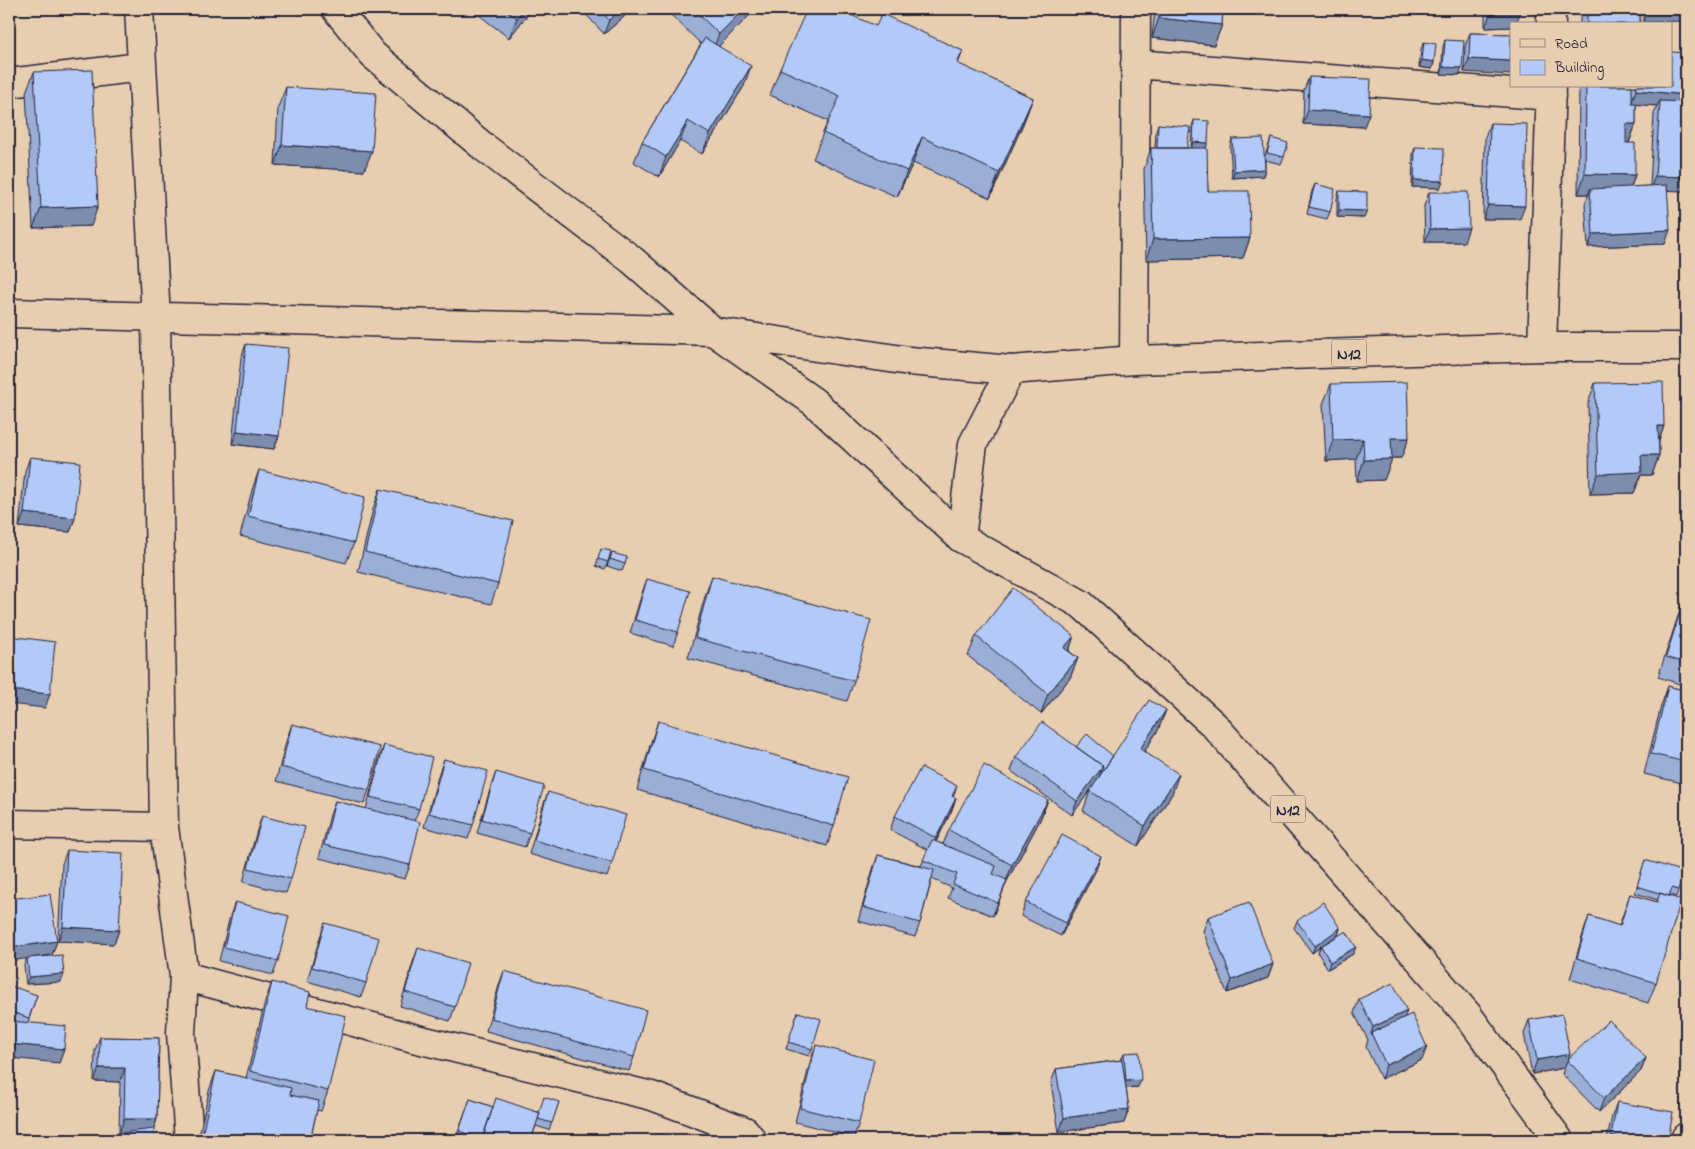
<svg xmlns="http://www.w3.org/2000/svg" width="1695" height="1149" viewBox="0 0 1695 1149" font-family="'Indie Flower',sans-serif">
	<rect width="100%" height="100%" fill="#e8ceb0"/>
	<filter id="ink" filterUnits="userSpaceOnUse"><feTurbulence type="fractalNoise" baseFrequency=".02" numOctaves="2"/><feDisplacementMap in="SourceGraphic" scale="10" xChannelSelector="R" yChannelSelector="G"/><feConvolveMatrix kernelMatrix="1 2 1 2 8 2 1 2 1" color-interpolation-filters="sRGB"/></filter>
	<g filter="url(#ink)">
		<g fill="none" stroke-linecap="round" stroke-linejoin="round">
			<g stroke="#22223b" stroke-width="31">
				<path id="street" d="M139,9l17,309 8,509 20,149 -3,57 8,107
					M1551,9v15
					M1135,64l416,32
					M9,83l132,-16
					M9,313l704,18
					M1542,347l9,-261
					M1134,360l2,-351
					M9,824l155,3
					M184,976l233,63 235,57 93,35 7,9
					M1685,1140l1,-3"/>
			</g>
			<g stroke="#22223b" stroke-width="31">
				<path id="secondary" d="M336,9l37,46 112,93 147,112 81,71 101,71 147,136
					M718,332l191,29 102,9"/>
			</g>
			<g stroke="#22223b" stroke-width="31">
				<path id="primary" d="M1559,1140l-92,-126 -253,-289 -133,-121 -120,-66 12,-94 38,-74 123,-10 408,-13h144"/>
			</g>
			<use href="#street" stroke="#e8ceb0" stroke-width="28"/>
			<use href="#secondary" stroke="#e8ceb0" stroke-width="28"/>
			<use href="#primary" stroke="#e8ceb0" stroke-width="28"/>
		</g>
		<path fill="#9aaed6" stroke="#22223b" fill-rule="evenodd" d="M471,9h61l-23,29z
			M581,9h52l-29,25z
			M665,9h91l-37,37 25,40 -42,68 -22,-13 -21,36 -25,-15 8,-20 59,-98z
			M1155,9h68l-1,16 -8,20 -62,-7z
			M1485,9h35l-9,15v3l-26,1z
			M1580,9h60v15h-60z
			M1643,9h43l-43,13z
			M876,26l87,25 -5,13 75,34 -10,26 -33,74 -77,-35 -16,34 -84,-38 10,-26 5,-12 -58,-26 10,-26z
			M1470,33l41,1 -47,38 1,-26z
			M1445,40l17,28 -3,7 -18,-1 2,-27z
			M1424,42l10,20 -2,7 -13,-2 2,-18z
			M34,72l57,154 -58,2 -7,-136z
			M1309,77l55,50 -61,-3 1,-34z
			M1579,86h92l12,16h3v87l-1,2 -18,-1 -2,54 -77,3 -3,-44 4,-9h-11zM1636,104l21,2 -3,8 -4,72 -19,1 4,-12 -6,-32 7,-19z
			M286,87l78,84 -89,-6 3,-58z
			M1194,120l12,28 2,43 42,47 -7,20 -97,2 -2,-91 7,-21h4l1,-17 2,-7 29,24h4l1,-21z
			M1490,123l30,96h-37l2,-82z
			M1271,138l13,19 -3,7 -16,-4v9l-2,7 -31,2 -2,-32 2,-7 32,20z
			M1415,147l25,41 -28,-1 1,-33z
			M1315,184l15,28 -3,7 -20,-5 5,-23z
			M1339,191l25,27 -27,-1v-19z
			M1429,192l35,50h-39l-1,-36z
			M246,344l33,92 -5,13 -42,-5 9,-86z
			M1595,383l69,43 -5,15v14l-7,20h-11l-7,18 -44,1 -2,-91z
			M1331,384l78,54 -8,20h-9l-8,22 -27,1 -1,-22 -30,2 -3,-57z
			M30,457l45,61 -5,14 -51,-5 6,-56z
			M259,470l95,73 -8,20 -106,-27 12,-46z
			M380,489l118,95 -7,20 -133,-32 15,-63z
			M601,549l7,13 -3,7 -9,-3z
			M612,553l13,11 -3,7 -15,-5z
			M712,576l142,105 -7,20 -159,-43 17,-62z
			M647,579l31,53 -5,14 -43,-13 12,-40z
			M1686,592v94l-28,-9z
			M976,636h98l-5,15 9,7 -8,20 -29,36 -73,-58z
			M1668,686l18,5v93l-42,-10 17,-68z
			M1166,710l-8,20 -13,21 27,43 -34,52 -55,-35 7,-20 3,-5 -21,29 -61,-44 5,-14 60,-10 37,9z
			M658,721l176,105 -7,20 -190,-56 14,-48z
			M292,724l77,66 -5,14 -88,-23 11,-43z
			M384,745l35,64 -5,12 -4,44 -5,14 -86,-21 11,-43 5,-14 31,8 13,-51z
			M444,759l29,66 -5,14 -44,-12 15,-54z
			M496,772l34,61 -5,14 -48,-14 14,-47z
			M957,786l-4,11 3,1 -5,14 -15,30 7,2 6,-14 99,-30 -8,20 -33,61 -14,35 -45,-18 4,-10 -20,-9 -12,44 -5,14 -57,-16 15,-52 5,-14 43,11 7,-16 -38,-20 5,-14z
			M548,792l64,71 -5,14 -78,-23 14,-48z
			M262,816l29,63 -5,14 -43,-11 14,-52z
			M67,850l52,80 -5,14 -56,-3 4,-77z
			M1645,860l33,30 -2,7 -6,-2 -14,88 -8,20 -78,-24 12,-42 7,-21 30,10 11,-32 27,8 1,-2 -23,-7z
			M1096,870l-35,66 -40,-20 5,-14z
			M9,899l48,42 -5,14 -11,2 20,25 -35,2 -2,-19 3,-7z
			M235,902l43,59 -5,14 -54,-14 11,-45z
			M1208,917l65,47 -5,14 -41,15 -24,-62z
			M1297,921l43,7 -2,7 -8,6 23,13 -25,15 -10,-16 2,-6 -8,6 -18,-25z
			M325,923l41,60 -5,14 -54,-16 13,-44z
			M418,948l37,59 -5,14 -50,-15 13,-44z
			M504,971l130,86 -5,14 -143,-40 13,-46z
			M272,982l35,24 21,85 -7,20 -4,-1 -7,30h-112l11,-49 7,-20 30,7 19,-76z
			M9,993l28,2 -9,27 36,27 -5,14 -43,-42 -7,-2z
			M1359,999l46,18 17,43 -41,19 -15,-32 2,-7 -14,-27z
			M798,1012l14,37 -3,7 -23,-7z
			M1529,1020l39,39 78,-1 -5,13 -42,41 -37,-38 2,-6 -32,6 -8,-40z
			M100,1037l59,1 -2,81 -3,10 1,11h-76l1,-2 44,-5h-5l1,-51 -26,-1 1,-31z
			M816,1045l43,78 -5,14 -59,-15 16,-63z
			M1124,1053l14,34 -12,1 3,21 -5,14 -65,9 -8,-49 5,-14 65,-9z
			M470,1099l23,8 46,5 20,-10 -10,28 -13,-4 -5,14h-68l-7,-2z
			M1617,1102l51,38h-61l5,-24z"/>
		<path fill="#7d8dae" stroke="#22223b" d="M524,9h8l-23,29 8,-20z
			M622,9h11l-29,25 5,-14z
			M744,9h12l-45,45 8,-20z
			M1648,9h38v12l-43,1z
			M1520,13l-4,11h-5v3l-26,1 5,-14z
			M1159,18l63,7 -8,20 -62,-7z
			M1469,59l42,2v14l-47,-3z
			M1422,60l12,2 -2,7 -13,-2z
			M751,66l-7,20 -42,68 8,-20z
			M1443,67l19,1 -3,7 -18,-1z
			M1636,90l50,5 -5,13 -21,-7 -3,5 -26,-2z
			M1033,98l-10,26 -33,74 9,-25z
			M1308,110l61,4 -5,13 -61,-3z
			M688,121l-8,20 -21,36 7,-20z
			M1626,124h10l-8,20h-9z
			M922,137l-9,26 -16,34 10,-26z
			M1193,142l15,1 -3,7 -14,-1z
			M282,145l90,6 -8,20 -89,-6z
			M1265,169l-2,7 -31,2 2,-7z
			M1585,174l50,1 -7,20 -38,-6 -1,5h-11z
			M1655,176l31,1v12l-1,2 -35,-1z
			M1414,180l29,1 -3,7 -28,-1z
			M1488,205l37,1 -5,13h-37z
			M98,206l-7,20 -58,2 8,-20z
			M1339,210l28,1 -3,7 -27,-1z
			M1469,228l-5,14h-39l5,-13z
			M1670,230l-5,14 -77,3 5,-13z
			M1250,238l-7,20 -97,2 7,-21z
			M1658,426h6l-7,20z
			M237,431l42,5 -5,13 -42,-5z
			M1391,438h18l-8,20h-18z
			M1363,439l-7,20 -30,2 7,-21z
			M1641,455h18l-7,20h-11l-7,18 -44,1 8,-20z
			M1392,459l-8,21 -27,1 7,-21z
			M24,513l51,5 -5,14 -51,-5z
			M1074,636l-7,20 -3,-8z
			M1078,658l-8,20 -29,36 7,-20z
			M9,690l41,4 -5,14 -36,-4z
			M1166,710l-8,20 -25,39 7,-20z
			M1103,766l-5,14 -26,35 5,-14z
			M1179,774l-7,20 -34,52 7,-20z
			M956,798l-5,14 -20,39 5,-13z
			M1048,800l-8,20 -33,61 -14,35 19,-51z
			M1101,856l-5,14 -35,66 5,-13z
			M63,927l56,3 -5,14 -56,-3z
			M1340,928l-2,7 -17,11 -1,1 -8,6 3,-7z
			M57,941l-5,14 -43,6v-13z
			M1356,947l-3,7 -25,15 2,-7z
			M1273,964l-5,14 -41,15 5,-13z
			M64,974l-3,8 -35,2 3,-7z
			M1407,1011l-5,14 -31,9 2,-7z
			M9,1044l55,5 -5,14 -50,-5z
			M1427,1047l-5,13 -41,19 5,-14z
			M1570,1054l-6,14 -32,6 5,-14z
			M1646,1058l-5,13 -42,41 5,-14z
			M99,1068h26l-5,14 -26,-1z
			M1141,1080l-3,7 -15,1 3,-7z
			M1129,1109l-5,14 -65,9 5,-14z
			M124,1119h33l-5,14h-33z"/>
		<path fill="#b3caf9" stroke="#22223b" d="M504,9h20l-7,9z
			M599,9h23l-13,11z
			M693,9h51l-25,25z
			M807,9h30l39,17 6,-12 81,37 -6,12 76,35 -34,75 -77,-36 -15,34 -84,-38 17,-37 -60,-27z
			M1160,9h63l-1,16 -63,-7z
			M1490,9h30v4l-30,1z
			M1587,9h53v15h-53z
			M1470,33l41,1v27l-42,-2z
			M705,38l46,28 -41,68 -22,-13 -22,36 -24,-15z
			M1445,40l19,1 -2,27 -19,-1z
			M1424,42l12,2 -2,18 -12,-2z
			M1671,52l15,1v42l-50,-5v-4h35z
			M92,70l6,136 -57,2 -7,-136z
			M1309,77l62,2 -2,35 -61,-4z
			M1586,86h46v17h4v21h-10v19h9v32l-50,-1z
			M286,87l90,6 -4,58 -90,-6z
			M1660,101l26,1v75l-31,-1z
			M1194,120l15,1 -1,22 -15,-1z
			M1490,123l37,1 -2,82 -37,-1z
			M1158,124l32,3 -3,21h-30z
			M1263,138l2,31 -31,2 -2,-32z
			M1271,138l17,5 -4,14 -17,-4z
			M1415,147l29,1 -1,33 -29,-1z
			M1151,148h56l1,43h41l1,47 -97,1z
			M1315,184l20,5 -5,23 -21,-5z
			M1667,185l3,45 -77,4 -3,-45z
			M1339,191l28,1v19l-28,-1z
			M1429,192h39l1,36 -39,1z
			M246,344l42,4 -9,88 -42,-5z
			M9,371l4,1 -4,17z
			M1407,382l2,56h-18l1,21 -28,1 -1,-21 -30,1 -2,-56z
			M1663,382l1,44h-6l1,29h-18l1,17 -44,2 -3,-91z
			M30,457l50,5 -5,56 -51,-5z
			M259,470l106,27 -11,46 -106,-27z
			M380,489l133,32 -15,63 -133,-32z
			M601,549l10,2 -3,11 -10,-3z
			M612,553l15,4 -2,7 -15,-5z
			M712,576l159,44 -17,61 -159,-43z
			M647,579l43,12 -12,41 -43,-12z
			M1013,588l61,48 -10,12 14,10 -30,36 -72,-58z
			M1686,593v70l-20,-6z
			M9,636l46,6 -5,52 -41,-4z
			M1668,686l18,5v71l-35,-8z
			M1149,700l17,10 -26,39 39,25 -34,52 -55,-35z
			M658,721l190,56 -14,49 -190,-56z
			M1042,722l61,44 -26,35 -61,-44z
			M292,724l88,23 -11,43 -88,-23z
			M1087,734l26,22 -11,16 -1,-1 2,-5 -27,-19z
			M384,745l48,12 -13,52 -49,-12z
			M444,759l44,12 -15,54 -44,-12z
			M984,765l64,35 -36,65 -63,-35z
			M921,767l36,19 -5,10 4,2 -20,40 -41,-22z
			M496,772l48,14 -14,47 -48,-14z
			M548,792l78,23 -14,48 -78,-23z
			M335,801l85,21 -10,43 -86,-20z
			M262,816l43,11 -14,52 -43,-11z
			M1062,835l39,21 -35,67 -40,-21z
			M932,840l64,26 -3,8 14,6 -9,23 -45,-19 4,-10 -34,-14z
			M67,850l56,3 -4,77 -56,-3z
			M878,855l56,15 -14,53 -57,-16z
			M1645,860l39,12 -6,18 -6,-2 -3,8 -32,-10z
			M1660,893l21,7 -25,83 -79,-25 12,-42 31,10 10,-32 27,8z
			M50,894l7,47 -48,7v-52v3z
			M235,902l54,14 -11,45 -54,-14z
			M1249,902l24,62 -41,16 -24,-63z
			M1323,902l17,26 -25,18 -18,-25z
			M325,923l54,15 -13,45 -54,-16z
			M1346,931l10,16 -26,15 -9,-16z
			M418,948l50,15 -13,44 -50,-15z
			M62,955l2,19 -35,3 -2,-19z
			M504,971l142,39 -12,47 -143,-39z
			M272,982l38,10 -3,14 39,10 -18,75 -78,-20z
			M1393,983l14,28 -34,16 -14,-28z
			M11,986l26,9 -8,23 -20,-7v-18z
			M798,1012l23,7 -9,30 -24,-7z
			M1412,1014l15,33 -41,18 -15,-32z
			M1562,1014l8,40 -33,6 -8,-40z
			M1609,1020l37,38 -42,40 -37,-38z
			M9,1021l57,5 -2,23 -55,-5z
			M100,1037l59,1 -2,81h-33l1,-51h-26z
			M816,1045l58,15 -15,63 -59,-15z
			M1139,1052l2,28 -15,1 -2,-28z
			M1122,1060l7,49 -65,9 -8,-49z
			M216,1071l75,17 -1,7 29,6 -9,39h-109z
			M544,1097l15,5 -7,21 -14,-4 2,-6 -1,-1z
			M496,1098l44,15 -9,27h-39l-9,-3z
			M470,1099l23,8 -11,32 -23,-8z
			M1617,1102l56,10 -5,28h-35l-22,-4z
			M154,1129l1,11h-75v-2z
			M55,1138l1,2h-25z"/>
	</g>
	<g text-anchor="middle" stroke-width="5" stroke-linejoin="round" paint-order="stroke">
		<g fill="#e8ceb0" stroke="#5d565e" stroke-width="1">
			<rect x="1331.5" y="339.5" width="35" height="27" rx="4"/>
			<rect x="1270.5" y="795.5" width="35" height="27" rx="4"/>
		</g>
		<g font-size="16" font-weight="bold" fill="#22223b">
			<text x="1349" y="359">N12</text>
			<text x="1288" y="815">N12</text>
		</g>
	</g>
	<rect width="1695" height="1149" fill="none" stroke="#e8ceb0" stroke-width="30"/>
	<rect x="15" y="15" width="1665" height="1119" fill="none" stroke="#22223b" stroke-width="2" filter="url(#ink)"/>
	<rect x="1510" y="22" width="162" height="65" fill="#e8ceb0" stroke="#998981"/>
	<rect x="1520" y="39" width="25" height="8" fill="#e8ceb0" stroke="#998981"/>
	<text x="1555" y="48" font-size="15" fill="#22223b">Road</text>
	<rect x="1520" y="60" width="25" height="15" fill="#b3caf9" stroke="#998981"/>
	<text x="1555" y="72" font-size="15" fill="#22223b">Building</text>
</svg>
